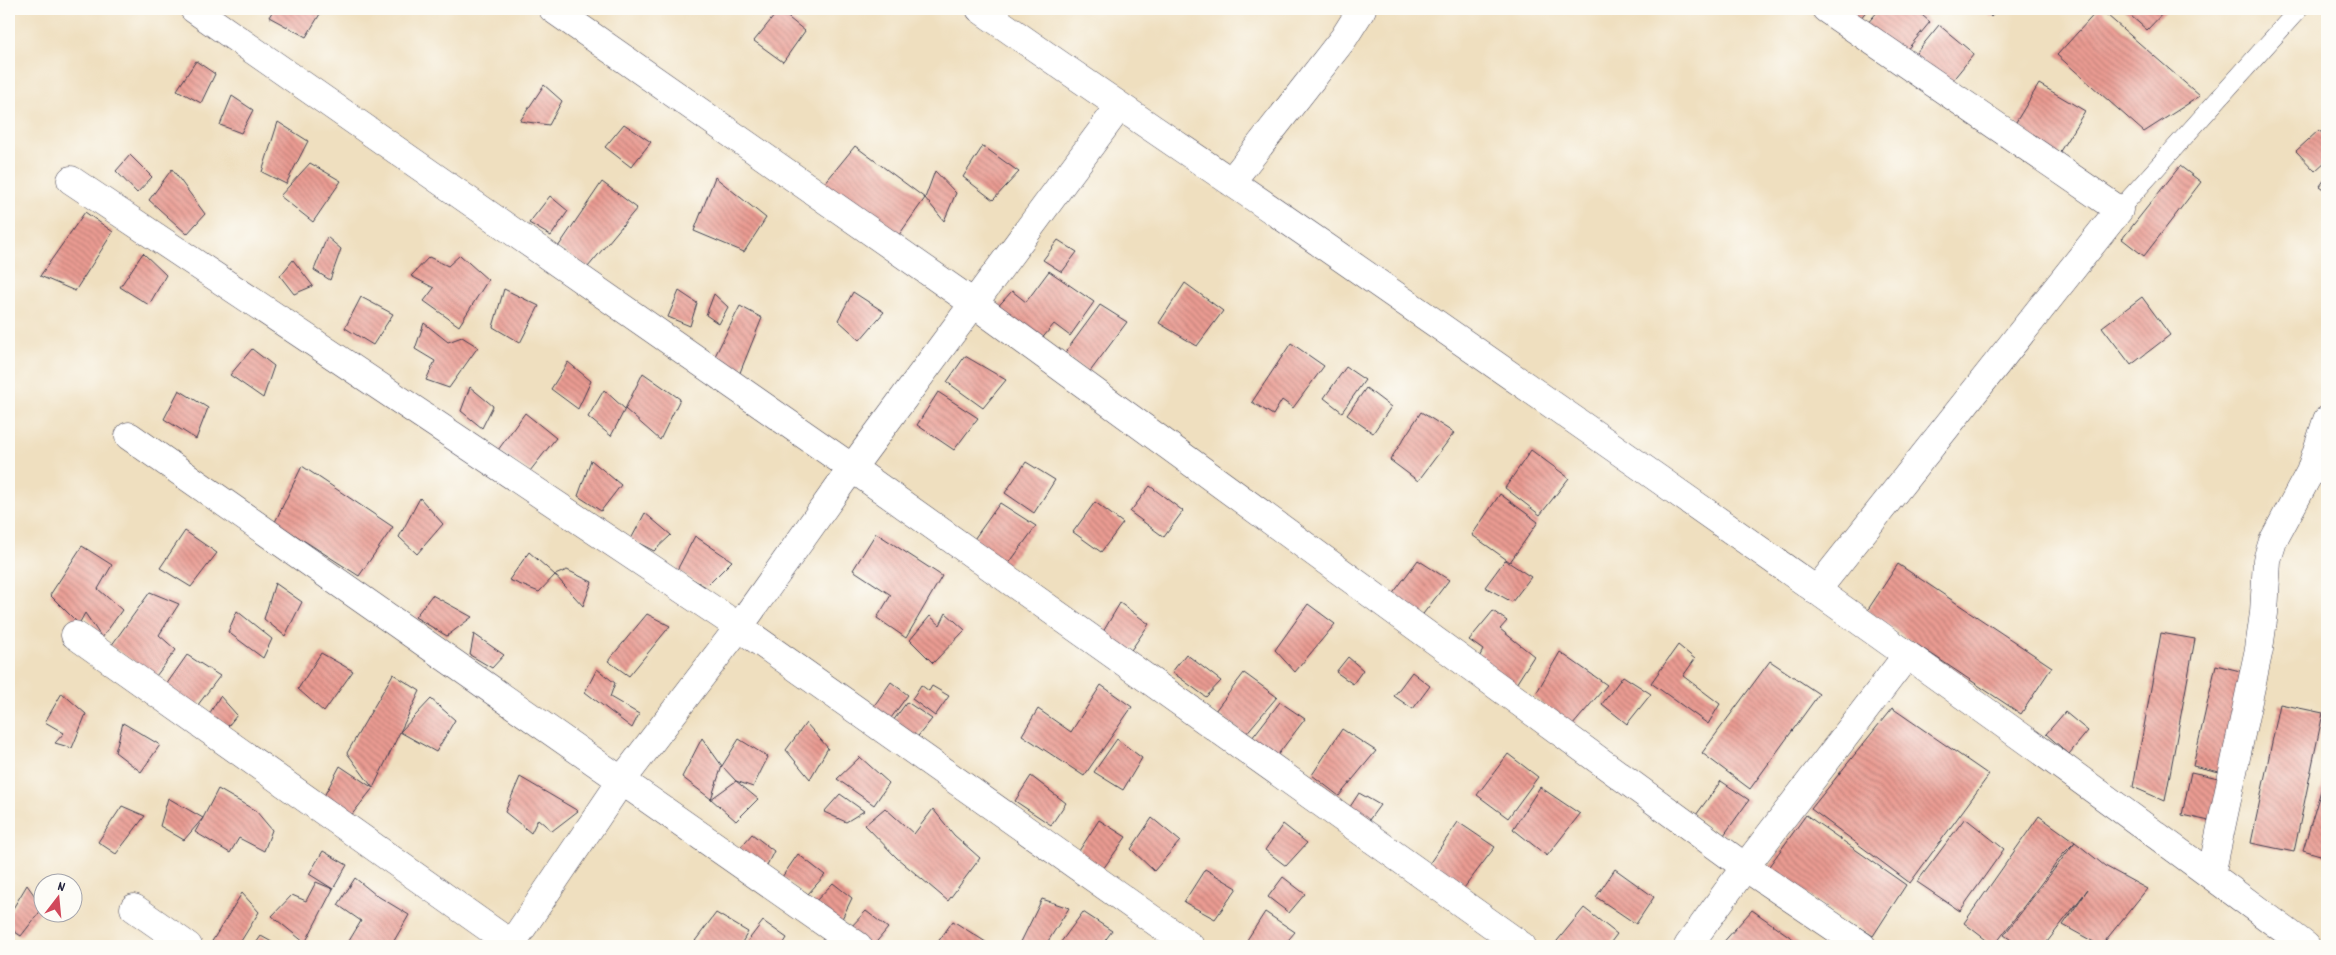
<svg xmlns="http://www.w3.org/2000/svg" width="2336" height="955" viewBox="0 0 2336 955" font-family="Dekko,sans-serif">
	<defs>
		<pattern id="building-back-hatch" width="6" height="6" patternUnits="userSpaceOnUse" patternTransform="scale(1.25)"><rect width="6" height="6" fill="#ea9b92"/><path d="M-1 5l2 2M0 0l6 6M5-1l2 2" fill="none" stroke="#bd7e78"/></pattern>
	</defs>
	<rect width="100%" height="100%" fill="#fdfcf7"/>
	<filter id="ink" filterUnits="userSpaceOnUse"><feTurbulence type="fractalNoise" baseFrequency=".02" numOctaves="2"/><feDisplacementMap in="SourceGraphic" scale="10" xChannelSelector="R" yChannelSelector="G"/><feConvolveMatrix kernelMatrix="1 2 1 2 8 2 1 2 1" color-interpolation-filters="sRGB"/></filter>
	<filter id="wash" filterUnits="userSpaceOnUse"><feTurbulence type="fractalNoise" baseFrequency=".0096" numOctaves="4" result="noise"/><feDisplacementMap in="SourceGraphic" scale="20" xChannelSelector="R" yChannelSelector="G"/><feGaussianBlur stdDeviation="1.12" result="paint"/><feColorMatrix in="noise" values="0 0 0 0 0 0 0 0 0 0 0 0 0 0 0 0 0 1.4 0 .05"/><feComposite in="paint" operator="in"/></filter>
	<g filter="url(#wash)">
		<rect width="100%" height="100%" fill="#efdfbf"/>
		<g id="blocks">
			<path fill="url(#building-back-hatch)" d="M274,9h49l-17,28 -37,-20z
				M1835,9h33l-12,15z
				M1880,9h35l15,13 -29,35 -36,-31z
				M1983,9h16l-8,8z
				M2099,9h1l100,87 -56,36 -87,-77z
				M2123,9h44l-20,21z
				M779,10l26,21 -22,31 -29,-21z
				M1939,25l35,29 -27,33 -35,-29z
				M196,61l19,13 -14,29 -24,-13z
				M2039,84l46,27 -31,50 -38,-39z
				M544,85l18,16 -13,24 -29,-4z
				M232,96l21,14 -12,23 -21,-8z
				M278,122l30,19 -22,43 -24,-12z
				M624,124l27,18 -20,25 -26,-20z
				M2319,130l8,9v21l-12,11 -19,-20z
				M855,146l70,52 -31,44 -74,-53z
				M983,146l36,26 -26,28 -30,-23z
				M130,155l22,22 -15,16 -21,-22z
				M310,163l31,18 -28,41 -33,-26z
				M2180,166l21,16 -57,74 -22,-17z
				M172,169l33,45 -18,20 -38,-34z
				M935,171l21,22 -12,28 -19,-23z
				M2327,176v15l-7,-5z
				M715,177l51,41 -22,34 -50,-21z
				M602,182l35,26 -49,59 -30,-20z
				M550,196l18,15 -17,25 -22,-13z
				M85,212l28,20 -38,59 -35,-15z
				M327,237l14,12 -11,31 -16,-10z
				M1058,240l19,12 -15,20 -19,-12z
				M143,253l23,22 -17,30 -29,-18z
				M460,255l28,25 -29,46 -35,-25 10,-13 -23,-12 18,-19 19,9z
				M293,260l20,26 -19,8 -14,-18z
				M1049,271l45,31 -24,34 -16,-12 -19,23 -42,-35 19,-21 14,11z
				M1185,283l38,28 -26,35 -38,-23z
				M504,289l35,17 -19,37 -27,-16z
				M679,291l18,12 -7,23 -22,-9z
				M853,292l31,20 -24,28 -22,-20z
				M714,294l14,13 -9,17 -13,-9z
				M361,297l32,17 -20,31 -28,-17z
				M2142,297l28,38 -39,30 -29,-38z
				M1100,305l27,17 -38,51 -25,-19z
				M740,306l22,12 -23,57 -27,-13z
				M424,323l24,19 14,-5 16,10 -29,41 -23,-8 9,-19 -20,-12z
				M1291,343l33,23 -31,42 -11,-8 -9,15 -21,-13z
				M252,349l22,17 -11,32 -33,-23z
				M965,356l41,24 -23,28 -36,-26z
				M568,362l23,19 -13,28 -27,-20z
				M1346,367l19,13 -23,32 -18,-14z
				M643,373l37,26 -20,41 -35,-31z
				M470,387l23,19 -11,22 -21,-17z
				M1366,388l25,19 -18,26 -26,-18z
				M179,390l29,18 -12,31 -32,-20z
				M604,390l21,19 -14,27 -23,-19z
				M938,392l40,26 -24,32 -37,-25z
				M1421,412l33,21 -36,48 -28,-21z
				M525,413l31,25 -26,33 -32,-21z
				M1531,450l38,28 -29,37 -35,-27z
				M591,460l30,25 -20,26 -23,-15z
				M1026,462l29,18 -21,33 -29,-20z
				M302,466l91,61 -34,49 -84,-54z
				M1150,486l33,25 -19,26 -34,-25z
				M1500,494l38,28 -28,40 -38,-27z
				M420,498l23,26 -26,30 -18,-17z
				M1095,502l28,21 -22,29 -28,-20z
				M1000,503l36,23 -31,43 -33,-27z
				M645,513l26,22 -17,16 -23,-12z
				M185,531l32,22 -26,34 -31,-19z
				M876,533l66,43 -36,62 -29,-20 14,-23 -38,-25z
				M695,536l37,25 -26,26 -29,-17z
				M82,546l30,19 -14,24 24,21 -20,28 -17,-25 -6,11 -29,-29z
				M529,552l26,23 -16,17 -30,-12z
				M1418,560l31,20 -29,38 -29,-22z
				M1505,560l26,17 -19,25 -27,-15z
				M1898,564l154,103 -31,47 -154,-103z
				M567,570l25,12 -9,24 -28,-31z
				M275,583l27,19 -17,34 -21,-17z
				M150,592l29,12 -20,31 17,15 -20,26 -45,-30z
				M432,595l40,22 -25,19 -32,-19z
				M1120,603l29,21 -22,32 -27,-19z
				M1308,604l27,20 -40,48 -20,-22z
				M237,611l35,28 -9,19 -35,-26z
				M1493,611l14,10 -7,8 34,27 -23,36 -36,-27 8,-15 -14,-10z
				M946,613l19,17 -32,33 -23,-23 20,-24 10,9z
				M647,614l23,12 -41,50 -21,-15z
				M2161,633l34,6 -30,162 -32,-14z
				M474,634l30,21 -12,13 -22,-13z
				M1678,645l17,14 -12,17 37,28 -12,20 -57,-41z
				M1560,652l47,33 -35,41 -38,-29z
				M321,653l32,18 -29,41 -26,-23z
				M1186,654l35,27 -15,16 -34,-25z
				M187,655l33,21 -26,34 -28,-25z
				M1348,657l15,13 -10,14 -17,-12z
				M1770,661l49,33 -69,95 -48,-36z
				M2216,665l32,8 -24,100 -31,-7z
				M597,669l18,14 -5,14 29,17 -7,14 -47,-36z
				M1412,672l18,14 -17,23 -19,-13z
				M1244,673l33,24 -32,38 -30,-24z
				M393,674l27,17 -20,41 31,-33 24,21 -19,32 -36,-20 -27,56 -26,-35z
				M1623,676l28,18 -24,30 -25,-20z
				M891,682l17,13 -20,27 -17,-12z
				M921,685l8,6 3,-5 17,10 -14,20 -23,-17z
				M1101,685l31,22 -48,69 -62,-41 16,-26 33,23z
				M62,693l24,21 -14,34 -17,-5 9,-10 -19,-11z
				M220,696l17,19 -13,16 -16,-15z
				M907,702l25,17 -18,22 -24,-16z
				M1280,702l25,17 -29,38 -24,-19z
				M2280,704l43,9 -29,139 -43,-9z
				M1892,708l97,67 -79,108 -99,-74z
				M2065,712l23,19 -19,23 -23,-20z
				M123,723l37,22 -19,27 -26,-20z
				M806,723l22,25 -18,31 -24,-29z
				M1342,729l34,22 -37,45 -27,-21z
				M702,738l20,28 -11,33 -29,-22z
				M739,739l29,18 -15,30 -17,-6 -14,-15z
				M1117,739l25,19 -19,32 -29,-18z
				M1508,754l30,23 -30,41 -31,-23z
				M860,757l29,26 -15,22 -37,-26z
				M340,766l33,22 -23,29 -26,-21z
				M2191,772l32,7 -9,43 -32,-7z
				M1031,776l35,27 -15,22 -36,-24z
				M520,777l58,34 -26,20 -14,-12 -7,14 -26,-21z
				M2325,777l2,1v79l-24,-7z
				M736,781l22,18 -22,22 -25,-22z
				M1721,781l28,19 -25,35 -28,-20z
				M1540,787l40,27 -33,42 -34,-27z
				M218,789l38,22 16,19 -8,21 -25,-13 -9,15 -35,-21 8,-14 -19,22 -24,-14 8,-28 35,20z
				M1359,793l21,12 -14,19 -18,-14z
				M840,794l24,17 -18,11 -22,-10z
				M122,806l23,10 -29,38 -18,-12z
				M885,808l29,26 19,-25 21,26 26,23 -32,43 -51,-43 -32,-33z
				M1806,815l100,70 -33,51 -106,-67z
				M2039,816l36,26 30,24 42,23 -46,57 -38,-21 25,-36 -44,57h-24l-16,-11 71,-93 -11,11 -70,93 -30,-23z
				M1152,818l28,23 -26,30 -23,-22z
				M1965,818l39,31 -44,62 -43,-29z
				M1099,820l27,17 -23,32 -24,-18z
				M1458,822l37,25 -34,45 -34,-25z
				M1283,824l24,19 -21,23 -21,-16z
				M752,834l22,17 -10,20 -25,-22z
				M323,851l24,14 -14,24 -24,-15z
				M798,854l27,21 -17,19 -26,-17z
				M1205,869l32,19 -22,31 -31,-17z
				M1615,869l39,28 -18,27 -40,-27z
				M1283,877l22,17 -16,19 -21,-16z
				M355,878l21,17 33,20 -18,31h-45l15,-25 -23,-16z
				M316,882l17,7 -28,54 -33,-27 20,-21 14,6z
				M833,883l19,15 -13,27 -26,-21z
				M27,885l15,21v3l-21,27 -12,-8v-13z
				M242,893l17,19 -21,34h-23l-4,-3z
				M1042,899l27,9 -24,38h-26z
				M1584,908l33,26 -9,12h-55z
				M1752,910l51,36h-83z
				M866,911l22,17 -15,18h-5l-19,-17z
				M1083,912l29,19 -11,15h-43z
				M1265,912l30,20 -12,14h-26l-10,-6z
				M716,913l32,19 -8,14h-37l-8,-5z
				M763,921l24,17 -5,8h-38z
				M953,921l39,25h-57z
				M261,936l18,10h-25z"/>
		</g>
	</g>
	<g filter="url(#ink)">
		<use href="#blocks" fill-opacity="0" stroke="#413e4f" stroke-width="1"/>
		<g fill="none" stroke-linecap="round" stroke-linejoin="round">
			<g stroke="#413e4f" stroke-width="19">
				<path id="service" d="M2119,210l179,-200"/>
			</g>
			<g stroke="#413e4f" stroke-width="29">
				<path id="minor" d="M194,9l658,459 670,478
					M553,9l420,294 772,564 117,79
					M980,9c113,80 229,157 343,236 330,229 661,460 983,701
					M71,180l668,447 451,319
					M1231,182l112,-143 19,-30
					M129,436l729,510
					M1816,591l303,-381 -293,-201
					M75,635l439,311
					M2211,875l48,-226 5,-36 3,-53 6,-19 37,-69 17,-52
					M134,908l54,38
					M510,946l112,-166 117,-153 113,-159 267,-361
					M1688,946l57,-79 162,-212"/>
			</g>
			<use href="#service" stroke="#fff" stroke-width="18"/>
			<use href="#minor" stroke="#fff" stroke-width="28"/>
		</g>
	</g>
	<rect width="2336" height="955" fill="none" stroke="#fdfcf7" stroke-width="30"/>
	<g transform="translate(58 898) rotate(16)"><circle r="24" fill="#fdfcf7" stroke="#a5a5ac"/>
	<path d="M0-4L9 19L0 12L-9 19Z" fill="#d1495b"/>
	<text y="-8" font-size="14" font-weight="bold" text-anchor="middle" fill="#22223b">N</text>
	</g>
</svg>
